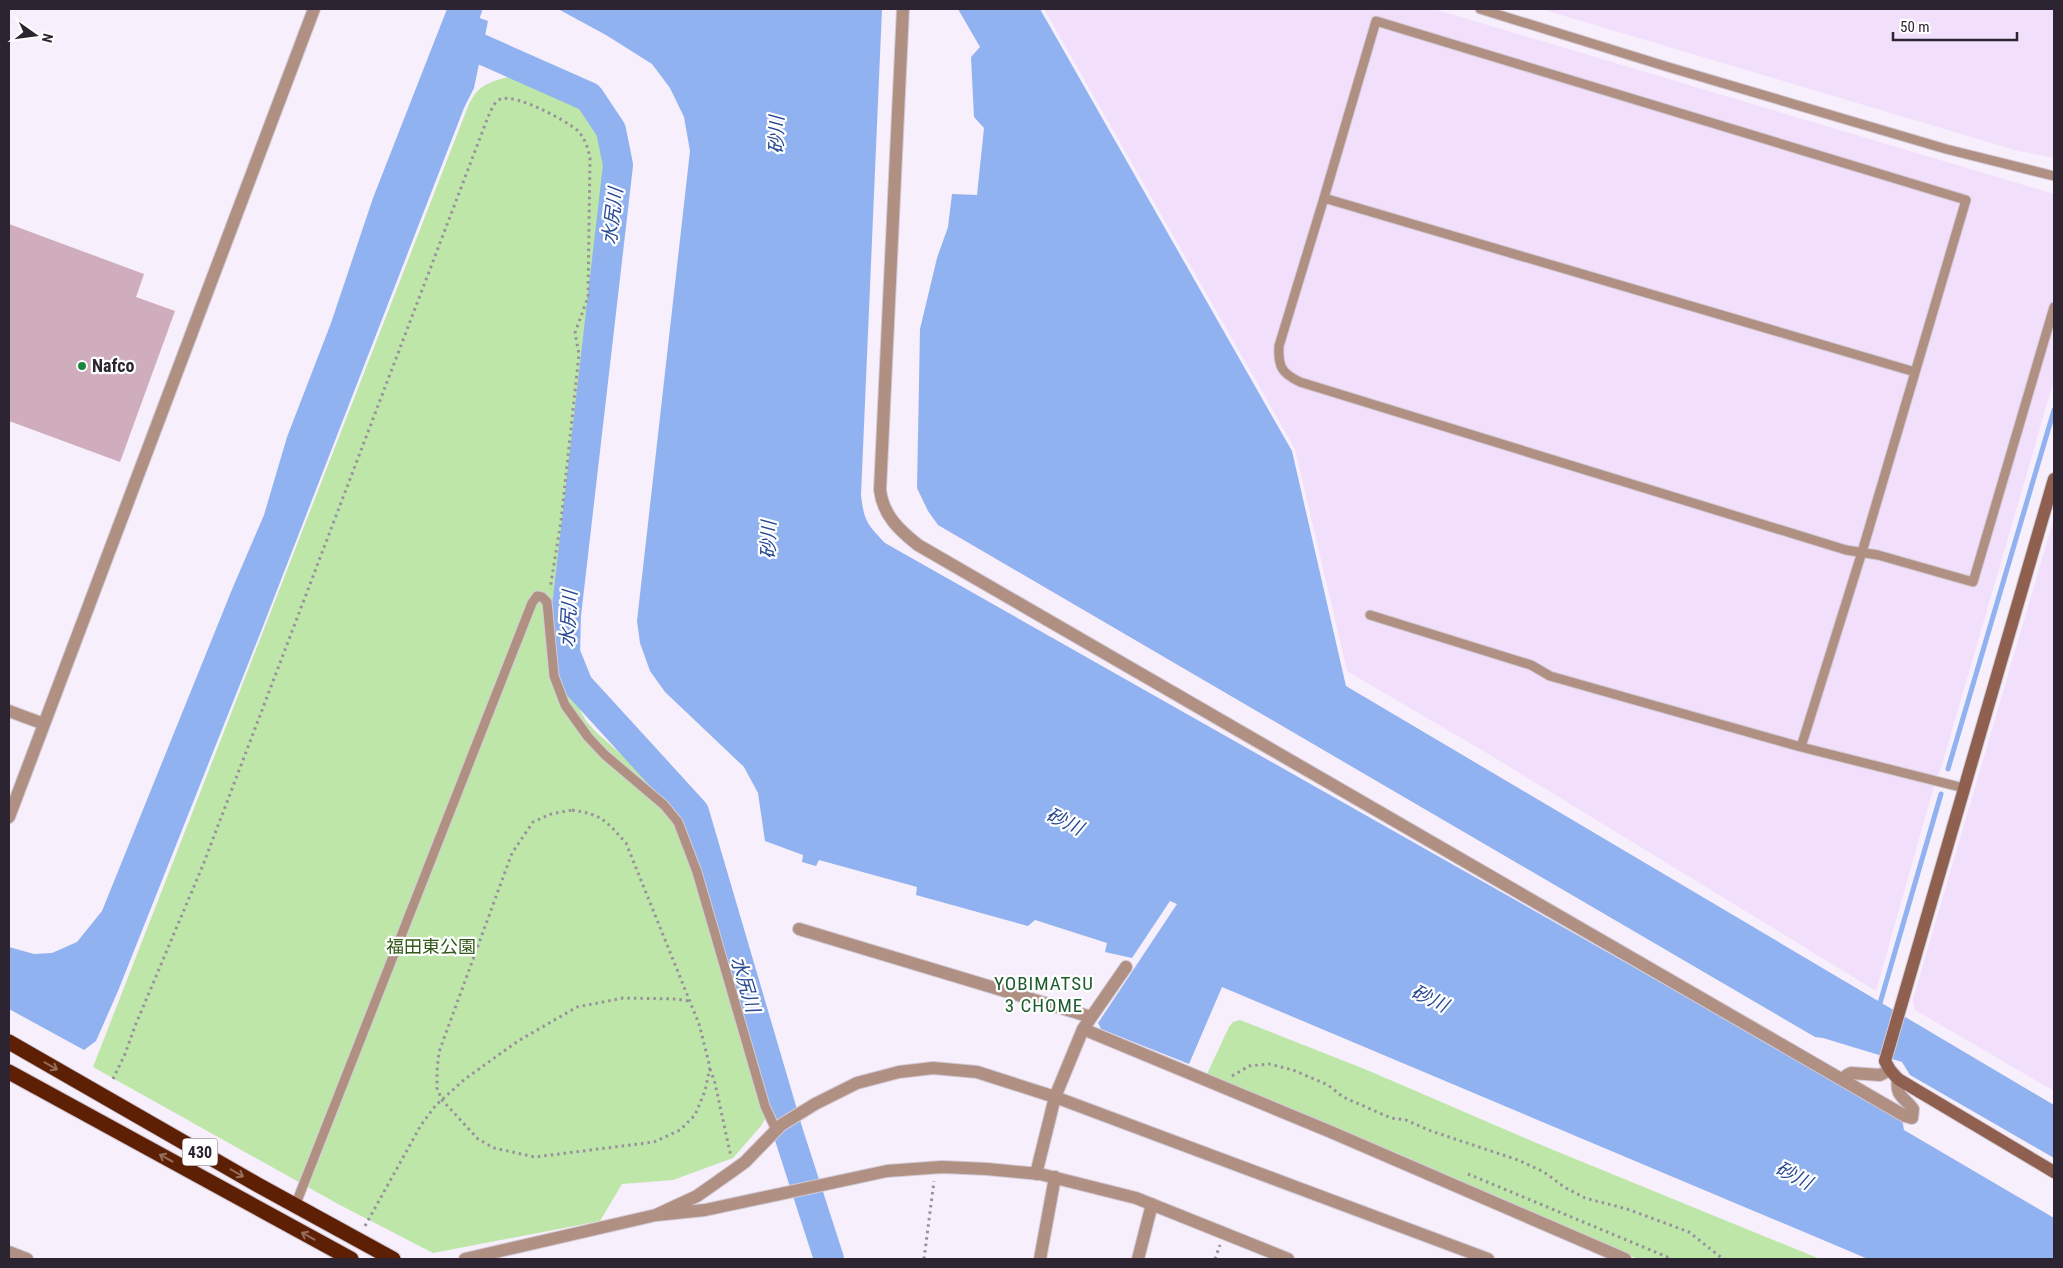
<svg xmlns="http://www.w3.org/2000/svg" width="2063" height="1268" viewBox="0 0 2063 1268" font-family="'Roboto Condensed','Noto Sans JP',sans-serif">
	<rect width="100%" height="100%" fill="#f7effb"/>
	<path fill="#f2dffc" d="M1044,9h390l620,185v186l-113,388 -9,25 -56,198 -386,-236 -143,-84 -52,-222z
		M1541,9h513v149l-39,-8z
		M2054,518v573l-139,-81 -2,-11z"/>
	<path fill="#bee6a9" d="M508,77l38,10 26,14 23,19 14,30 -52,470 -1,36 9,26 21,39 11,12 64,57 21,26 20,49 41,130 11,42 18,60v10l-11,19 -28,32 -60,22 -51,4 -22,37 -167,32 -95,-49 -245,-137 376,-963c10,-19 18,-21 39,-27z
		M1240,1020l127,50 179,77 274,112h-182l-160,-65 -18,-10v-4l-253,-102v-4l22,-47 4,-5z"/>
	<path fill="#91b2f1" d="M447,9h7l34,12 -14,67 -10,20 -204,526 -142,357 -22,50 -12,9 -75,-41v-62l25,7 18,-1 25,-11 25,-31 131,-324 31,-72 23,-78 44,-114 42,-125z
		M558,9h324l-21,486c3,26 6,29 24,48l1017,576 2,11 150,88v41h-186l-646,-272 -33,77 -88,-35 -3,-6 79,-119 -7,-3 -38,57 -27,-6 2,-9 -72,-23 -7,6 -112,-31 1,-8 -98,-27 -3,6 -14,-4 1,-7 -38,-14 -7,-48 -14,-26 -79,-75 -15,-21 -10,-28 -3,-22 53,-470 -6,-34 -14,-29 -18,-24 -46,-29z
		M958,9h82l252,442 54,235 708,419v53l-144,-83 -8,-13 -79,-24 -8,-1 -877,-512 -10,-14 -11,-23 3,-159 17,-71 11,-31 4,-33 25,1 7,-67 -10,-11 -3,-60 9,-10z"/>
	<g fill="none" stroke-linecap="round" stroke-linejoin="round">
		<path stroke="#91b2f1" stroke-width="5" d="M1948,769l106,-359
			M1878,1010l63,-216"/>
		<path stroke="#91b2f1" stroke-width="30" d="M467,9l-11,29 133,59 22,33 7,35 -52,450 -1,38 13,32 116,127 94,320 41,127"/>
	</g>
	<path fill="#d0adbd" d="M9,224l135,50 -8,23 39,14 -55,151 -111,-41z"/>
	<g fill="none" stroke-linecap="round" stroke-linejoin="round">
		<g stroke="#d2cad6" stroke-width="11">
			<path id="lane" d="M1480,9l188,58 278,82 108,27
				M1324,198l-45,148c-1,20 2,27 21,36l546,168 32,5 95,27 81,-275
				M1370,615l161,50 19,11 251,71 163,41
				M1801,747l61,-195 104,-352 -590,-179 -52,177 591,174
				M295,1206l237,-603 5,-7 5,1 5,5 7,74 11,29 23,32 17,18 59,50 14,17 19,50 68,234 11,24"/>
		</g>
		<g stroke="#d2cad6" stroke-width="14">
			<path id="street" d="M903,9l-23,481c3,25 19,40 38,55l987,571 7,2 1,-9c-9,-12 -18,-13 -15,-30
				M9,711l35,13
				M9,817l305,-808
				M799,929l292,88
				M1083,1029l248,103 294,127
				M1843,1080l4,-5 4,-2 29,2 10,-5
				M1036,1174l19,-77 28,-68 43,-62
				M656,1215l41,-19 37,-26 11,-8 36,-37 34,-21 42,-21 42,-11 34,-4 44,4 78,25 433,162
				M9,1252l18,7
				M465,1259l191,-44 49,-5 182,-39 55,-4 45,2 53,5 96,24 152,61
				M1040,1259l15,-82
				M1138,1259l14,-55"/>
		</g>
		<g stroke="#d2cad6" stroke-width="14">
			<path id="secondary" d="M2054,479l-169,582 5,9 8,9 156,93"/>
		</g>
		<g stroke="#d2cad6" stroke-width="17">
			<path id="highway" d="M9,1042l249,143 135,74
				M9,1072l342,187"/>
		</g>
		<path stroke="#99919d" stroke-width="3" stroke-dasharray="2.5 4" stroke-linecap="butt" d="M572,810c31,5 33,10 54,33l73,181 11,43 -5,24 -10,24 -15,15 -26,12 -119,15 -41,-9 -16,-9 -36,-39 -5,-12v-17l2,-19 73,-199 21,-31 18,-8z
			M710,1069l5,14 16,74
			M1232,1076l17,-10 20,-2 24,6 35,15 15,12 48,21 15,2 25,11 87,29 26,12 20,15 21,11 42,11 62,23 34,27
			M113,1079l12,-25 10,-28 68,-161 285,-748c3,-6 6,-16 13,-18 16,-5 64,21 76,31 8,8 11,18 13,28l-2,139 -13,36 4,21 -18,167 -11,68
			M1468,1174l204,85
			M365,1226l56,-101 15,-20 29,-26 53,-38 59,-34 46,-9 53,1 13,2
			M924,1259l10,-78
			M1215,1259l5,-14"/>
		<use href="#lane" stroke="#b19084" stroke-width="9"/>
		<use href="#street" stroke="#b19084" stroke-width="12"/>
		<use href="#secondary" stroke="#8f604f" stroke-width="12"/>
		<use href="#highway" stroke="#5e2004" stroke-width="15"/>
	</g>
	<defs><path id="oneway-shaft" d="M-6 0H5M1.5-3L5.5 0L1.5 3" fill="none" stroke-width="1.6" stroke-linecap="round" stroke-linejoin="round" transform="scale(1.25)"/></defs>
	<g stroke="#966e5c">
		<use href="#oneway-shaft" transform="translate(51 1066) rotate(30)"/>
		<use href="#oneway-shaft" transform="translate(166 1158) rotate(-151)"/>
		<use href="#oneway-shaft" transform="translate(237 1173) rotate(30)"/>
		<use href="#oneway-shaft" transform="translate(308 1236) rotate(-151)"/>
	</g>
	<circle fill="#1b873e" stroke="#fff" stroke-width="2" cx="82" cy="366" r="5"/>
	<g text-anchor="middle" stroke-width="4.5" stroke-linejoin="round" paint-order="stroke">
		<rect fill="#fff" stroke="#6b666e" stroke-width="1" x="182.5" y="1138.5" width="35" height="27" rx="4"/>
		<g font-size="16" font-weight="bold" fill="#2c2430">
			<text x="200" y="1158">430</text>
		</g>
		<g font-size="18" font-weight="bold" fill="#2c2430" stroke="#fff" text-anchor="start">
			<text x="92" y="372">Nafco</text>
		</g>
		<g font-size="18" fill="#325818" stroke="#fff">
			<text x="431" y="953">福田東公園</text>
		</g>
		<g font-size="19" font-style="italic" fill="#284a94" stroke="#fff">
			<text transform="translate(776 135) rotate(-89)" y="7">砂川</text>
			<text transform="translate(612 216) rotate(-83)" y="7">水尻川</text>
			<text transform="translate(768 540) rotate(-89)" y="7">砂川</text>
			<text transform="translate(568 619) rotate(-87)" y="7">水尻川</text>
			<text transform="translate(1065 821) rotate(26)" y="7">砂川</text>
			<text transform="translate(746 984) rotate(73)" y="7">水尻川</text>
			<text transform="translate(1430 998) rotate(26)" y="7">砂川</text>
			<text transform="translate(1794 1175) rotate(27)" y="7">砂川</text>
		</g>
		<g font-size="19" letter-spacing="1" fill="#1c5c2d" stroke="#fff">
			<text x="1044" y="990">YOBIMATSU<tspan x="1044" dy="22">3 CHOME</tspan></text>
		</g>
	</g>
	<rect width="2063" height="1268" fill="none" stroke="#2c2430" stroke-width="20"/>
	<g transform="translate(35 35) rotate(104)" stroke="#ffffff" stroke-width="4" paint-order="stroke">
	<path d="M0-4L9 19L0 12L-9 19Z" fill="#2c2430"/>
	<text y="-8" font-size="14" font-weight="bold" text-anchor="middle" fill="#2c2430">N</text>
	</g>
	<path d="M1893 32v8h124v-8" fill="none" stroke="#2c2430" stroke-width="2.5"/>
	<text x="1900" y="32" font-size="15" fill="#2c2430" stroke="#ffffff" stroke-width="4" paint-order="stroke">50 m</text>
</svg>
